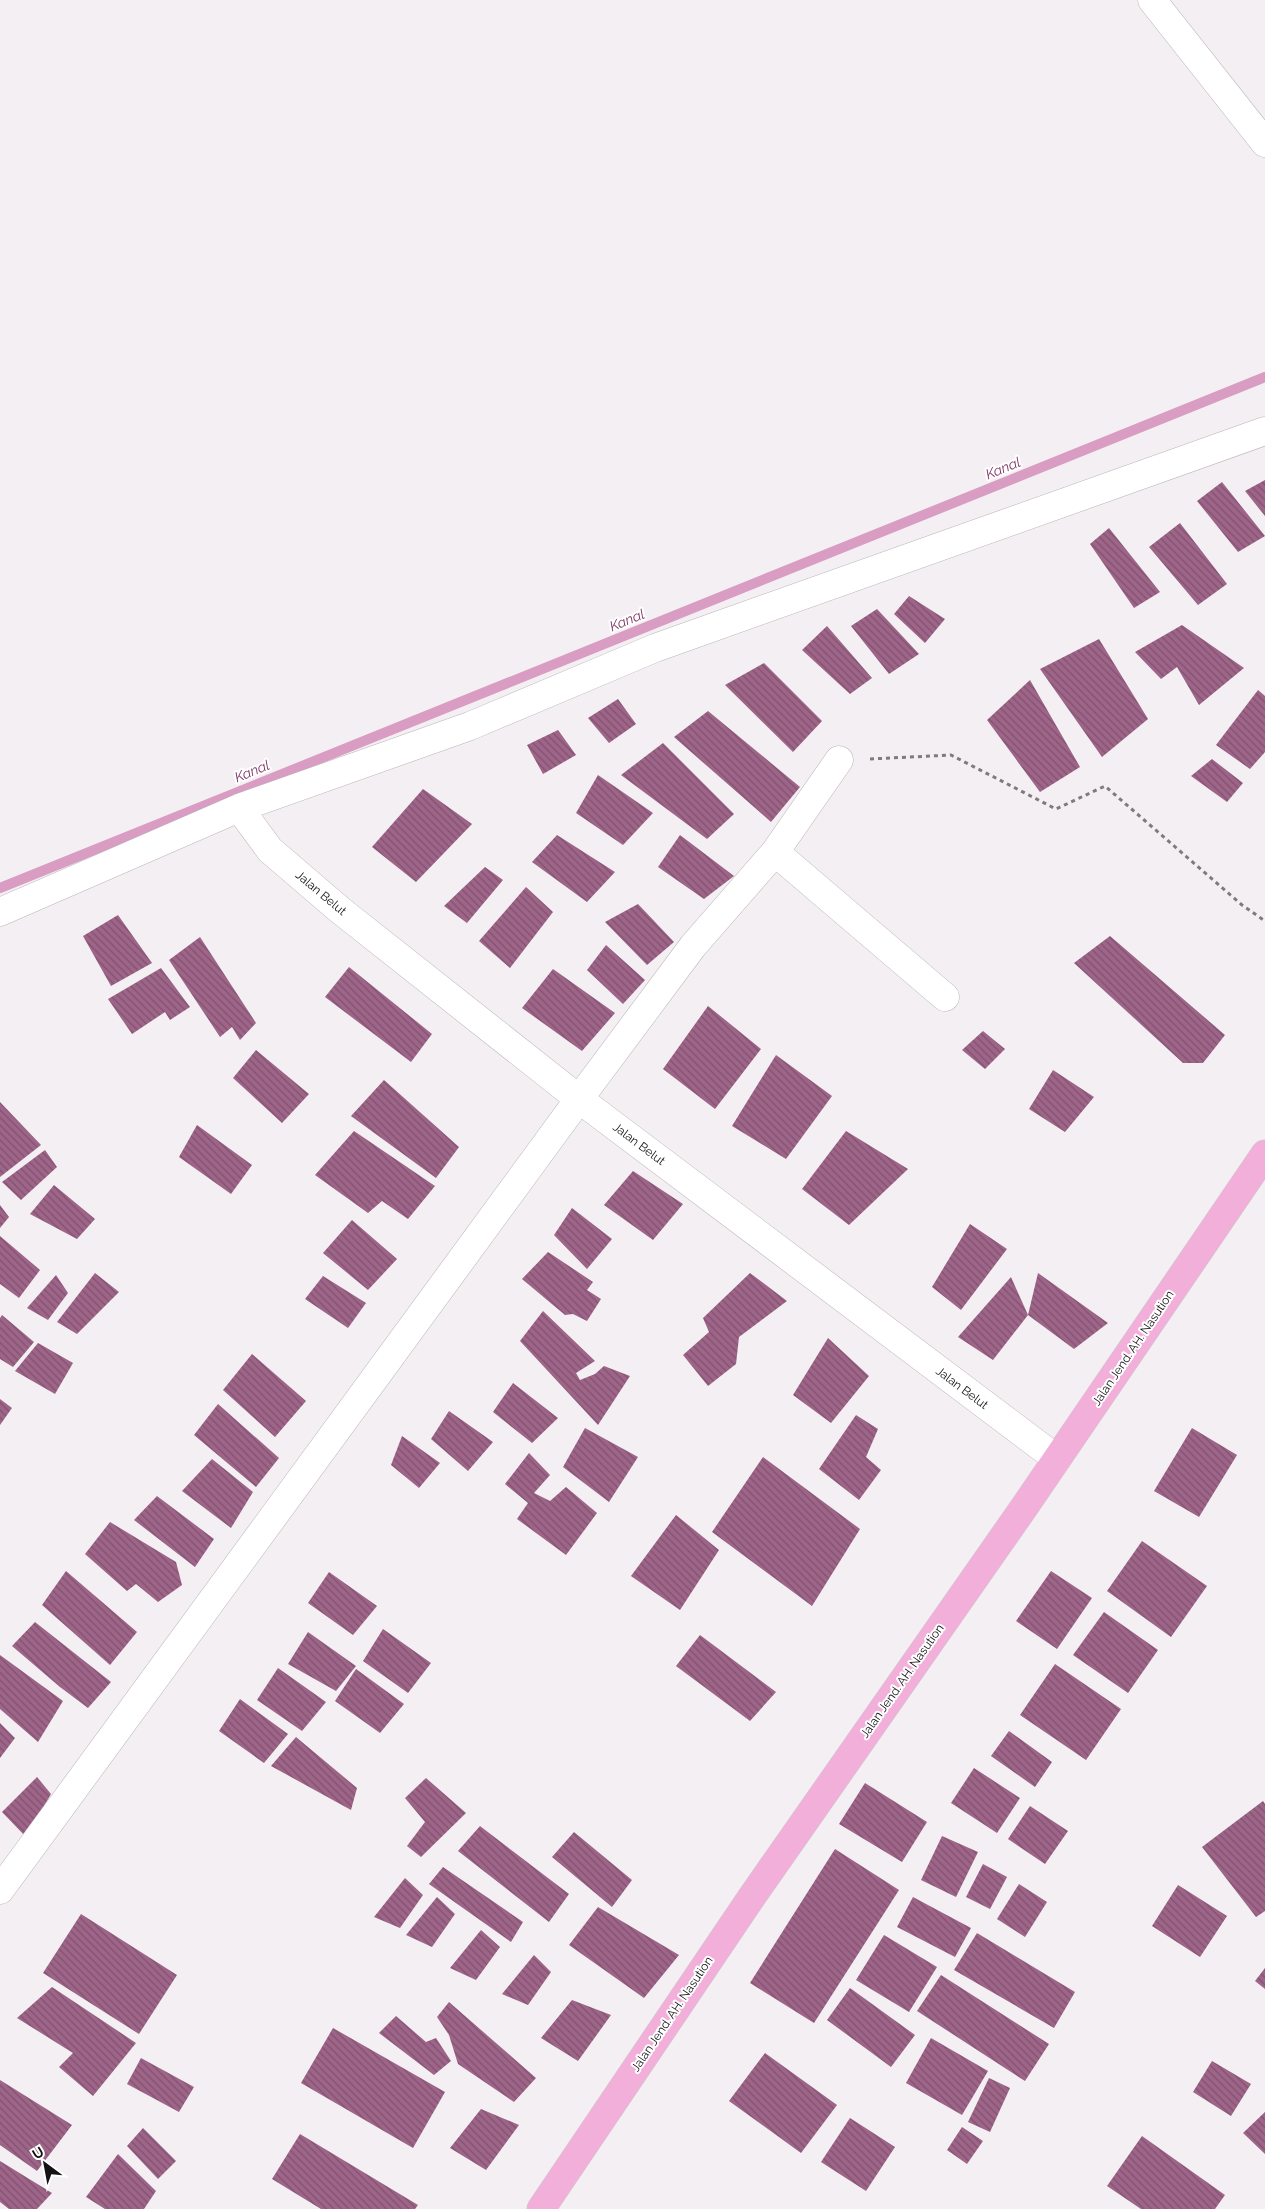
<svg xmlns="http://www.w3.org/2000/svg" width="1265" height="2209" viewBox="0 0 1265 2209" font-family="Raleway,sans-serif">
	<defs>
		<pattern id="building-back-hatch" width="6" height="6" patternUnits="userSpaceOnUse" patternTransform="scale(1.25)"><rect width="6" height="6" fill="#9e6589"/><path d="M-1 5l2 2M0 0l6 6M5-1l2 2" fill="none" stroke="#80526f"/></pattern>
	</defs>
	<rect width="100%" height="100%" fill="#f4eff2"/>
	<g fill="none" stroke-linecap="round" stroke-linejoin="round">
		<path stroke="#d99cc2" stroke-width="10" d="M0,888l1265,-511"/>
	</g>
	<path fill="url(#building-back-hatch)" d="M1265,480v36l-20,-25z
		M1222,482l43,54 -27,16 -41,-51z
		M1180,523l47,61 -29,21 -49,-58z
		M1109,528l51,64 -26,16 -44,-64z
		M909,596l36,23 -20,24 -31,-29z
		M877,609l42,45 -30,20 -38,-48z
		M1182,625l62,43 -45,37 -22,-38 -16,12 -26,-27z
		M827,626l45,52 -22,16 -48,-44z
		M1099,639l49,80 -46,38 -62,-88z
		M764,663l58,58 -29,31 -68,-67z
		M1030,680l50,87 -40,25 -53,-72z
		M1258,690l7,6v56l-15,17 -34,-24z
		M618,699l18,25 -27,19 -21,-25z
		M708,711l92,76 -29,35 -97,-85z
		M558,730l18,25 -33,19 -16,-29z
		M663,743l71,71 -27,25 -86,-64z
		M1212,759l31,24 -16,19 -36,-26z
		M598,775l55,38 -30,32 -47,-32z
		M423,789l49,35 -56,58 -44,-35z
		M557,835l58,37 -28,30 -55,-40z
		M680,835l54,41 -30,23 -46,-32z
		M485,867l18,13 -36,43 -23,-17z
		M526,887l27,25 -43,56 -31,-27z
		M638,904l36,38 -27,23 -42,-43z
		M118,915l34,48 -41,23 -28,-50z
		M1110,936l115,99 -22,28h-20l-109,-100z
		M200,937l56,86 -16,17 -8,-13 -12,10 -51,-77z
		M606,945l39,35 -22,24 -36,-34z
		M349,967l83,67 -21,28 -86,-65z
		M161,968l29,39 -20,13 -5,-8 -33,22 -24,-35z
		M553,969l62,44 -33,38 -60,-43z
		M708,1006l53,43 -46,60 -52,-40z
		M983,1031l22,18 -20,20 -23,-19z
		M256,1050l53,44 -27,29 -49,-45z
		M776,1055l56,41 -46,63 -54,-33z
		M1053,1070l41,27 -29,35 -36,-23z
		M384,1080l75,67 -23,31 -85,-62z
		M0,1102l41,43 -41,32z
		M197,1125l55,40 -21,29 -52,-37z
		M354,1131l81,55 -27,33 -26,-18 -14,12 -53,-38z
		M846,1131l62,38 -59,56 -47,-36z
		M45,1150l12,17 -36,33 -19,-18z
		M633,1171l50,33 -30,36 -49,-35z
		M54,1185l41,34 -18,20 -47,-25z
		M0,1205l9,12 -9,11z
		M572,1208l40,31 -25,30 -33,-34z
		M352,1220l45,39 -29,31 -45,-37z
		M970,1224l37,25 -46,61 -29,-23z
		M0,1236l40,34 -21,28 -19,-14z
		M548,1252l45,30 -6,8 14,9 -14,22 -14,-7 -8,1 -43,-36z
		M95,1273l24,19 -42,42 -20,-12z
		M750,1273l37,28 -48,36 -3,27 -28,22 -25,-31 26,-23 -6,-14z
		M1038,1273l70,50 -34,26 -46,-34 -35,45 -35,-23 53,-60 17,38z
		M56,1275l12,18 -20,27 -21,-12z
		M323,1276l43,27 -18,25 -43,-29z
		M543,1311l52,50 -19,12 4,7 15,-6 9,-8 26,10 -32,49 -78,-84z
		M2,1315l32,27 -21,25 -13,-8v-41z
		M828,1338l41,38 -38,47 -38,-28z
		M38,1343l35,20 -18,31 -40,-23z
		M252,1354l54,47 -31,36 -52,-47z
		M513,1383l45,35 -26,25 -39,-31z
		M0,1399l12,9 -12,17z
		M218,1404l61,54 -23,29 -62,-52z
		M449,1411l44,31 -25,29 -37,-32z
		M856,1415l22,14 -12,28 15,13 -22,30 -40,-31z
		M585,1428l53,29 -29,45 -46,-35z
		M1192,1428l45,27 -38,62 -45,-26z
		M402,1436l38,27 -21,25 -28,-23z
		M529,1453l21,22 -16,18 16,8 16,-14 31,26 -31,42 -49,-36 11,-16 -23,-19z
		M763,1457l97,72 -48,77 -100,-74z
		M212,1459l41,33 -22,36 -49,-37z
		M157,1496l57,43 -19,28 -61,-47z
		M676,1515l43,35 -39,60 -49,-34z
		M110,1522l66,40 6,23 -24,17 -22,-18 -9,7 -42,-37z
		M1142,1541l65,45 -36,51 -64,-46z
		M66,1571l71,61 -27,33 -68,-60z
		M1051,1571l41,27 -35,51 -41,-28z
		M329,1572l48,34 -24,29 -45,-32z
		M1104,1612l54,38 -30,43 -55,-38z
		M35,1622l76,60 -23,26 -28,-21 -48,-41z
		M383,1629l48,34 -23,30 -45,-32z
		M308,1632l48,34 -20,25 -48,-27z
		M700,1635l76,57 -26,29 -74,-55z
		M0,1655l63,46 -25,41 -38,-33z
		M1055,1664l66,45 -35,51 -66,-45z
		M278,1668l48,34 -24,29 -45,-31z
		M356,1669l48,35 -24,29 -45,-32z
		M240,1699l48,35 -24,29 -45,-32z
		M0,1723l15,15 -15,20z
		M1009,1731l43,31 -17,25 -44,-31z
		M296,1737l61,51 -6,22 -80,-44z
		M974,1768l46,30 -23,35 -46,-30z
		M37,1777l14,17 -25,43 -24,-25z
		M426,1778l40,35 -45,44 -14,-11 18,-24 -20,-24z
		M865,1783l62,39 -25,40 -63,-38z
		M1263,1801l2,3v107l-9,6 -54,-70z
		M1030,1806l38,25 -23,33 -37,-25z
		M480,1826l89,68 -20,28 -91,-71z
		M574,1832l58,48 -20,27 -60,-50z
		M942,1836l36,16 -22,45 -35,-17z
		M835,1849l64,41 -85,133 -64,-40z
		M983,1864l24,13 -17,32 -24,-12z
		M443,1867l80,55 -12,20 -82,-58z
		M405,1878l18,17 -23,33 -26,-11z
		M1019,1884l28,18 -22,35 -28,-18z
		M1178,1885l49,31 -27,41 -48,-31z
		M437,1897l18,17 -23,33 -26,-12z
		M913,1897l58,31 -16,29 -58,-30z
		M598,1907l81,48 -35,43 -75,-53z
		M81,1914l96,61 -38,59 -96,-61z
		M481,1930l19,17 -24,33 -26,-12z
		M977,1933l98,59 -21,36 -100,-58z
		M884,1935l53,32 -28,45 -53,-32z
		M534,1955l17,17 -23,33 -26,-11z
		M1265,1968v21l-10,-8z
		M941,1975l108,69 -24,37 -108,-70z
		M52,1987l84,56 -43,53 -34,-29 14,-14 -56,-35z
		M850,1988l65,47 -24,32 -64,-47z
		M572,2000l39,15 -33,46 -37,-23z
		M449,2002l87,76 -22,24 -56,-38 -9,-29 -12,-18z
		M396,2016l30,26 10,-4 15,23 -17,14 -55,-42z
		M333,2028l112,64 -32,56 -112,-65z
		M931,2038l57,33 -26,44 -56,-32z
		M765,2053l72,52 -36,48 -72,-52z
		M141,2058l53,29 -15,25 -52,-28z
		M1212,2061l39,23 -20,32 -38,-24z
		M989,2078l21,10 -20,44 -22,-10z
		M0,2080l72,45 -35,46 -37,-26z
		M481,2109l38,16 -33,45 -36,-22z
		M1265,2112v42l-22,-21z
		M850,2118l45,29 -29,44 -45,-29z
		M962,2127l21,14 -16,23 -20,-14z
		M143,2128l33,33 -18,18 -31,-33z
		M300,2134l118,71 -3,4h-94l-49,-30z
		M1142,2136l83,59 -10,14h-74l-34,-23z
		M118,2154l38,37 -12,18h-39l-19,-12z
		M0,2161l52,32 -15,16h-28l-9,-7z"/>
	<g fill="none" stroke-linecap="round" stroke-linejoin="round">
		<g stroke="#bab5b8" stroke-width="29">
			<path id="minor" d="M1152,0l113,143
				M239,808l31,42 70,60 239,189 478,360
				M775,852l170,145
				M0,912l239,-104 231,-82 185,-78 610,-217
				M0,1890l579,-791 114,-153 82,-94 64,-92"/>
		</g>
		<g stroke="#cbcbcb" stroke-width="29">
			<path id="trunk" d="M541,2209l210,-311 274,-392 240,-352"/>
		</g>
		<path stroke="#7e7b7d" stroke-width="3" stroke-dasharray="4 4" stroke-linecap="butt" d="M870,759l81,-4 105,54 49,-23 137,119 23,16"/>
		<use href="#minor" stroke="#fff" stroke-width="28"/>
		<use href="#trunk" stroke="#f2afda" stroke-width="28"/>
	</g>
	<g text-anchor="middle" stroke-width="4" stroke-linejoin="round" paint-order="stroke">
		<g font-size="12" fill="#141213" stroke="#fff">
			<text transform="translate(321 893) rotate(40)" y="4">Jalan Belut</text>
			<text transform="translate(639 1144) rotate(37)" y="4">Jalan Belut</text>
			<text transform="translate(1133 1348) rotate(-56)" y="4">Jalan Jend. AH. Nasution</text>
			<text transform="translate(962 1388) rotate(37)" y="4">Jalan Belut</text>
			<text transform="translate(902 1681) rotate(-55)" y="4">Jalan Jend. AH. Nasution</text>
			<text transform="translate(672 2014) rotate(-56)" y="4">Jalan Jend. AH. Nasution</text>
		</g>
		<g font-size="14" font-style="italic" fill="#803768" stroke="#fff">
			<text transform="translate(1003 468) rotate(-22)" y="5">Kanal</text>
			<text transform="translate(627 620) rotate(-22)" y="5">Kanal</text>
			<text transform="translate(252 771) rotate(-22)" y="5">Kanal</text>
		</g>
	</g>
	<g transform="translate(45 2164) rotate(328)" stroke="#ffffff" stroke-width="4" paint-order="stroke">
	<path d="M0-4L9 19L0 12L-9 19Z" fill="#141213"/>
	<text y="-8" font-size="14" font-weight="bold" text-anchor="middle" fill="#141213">U</text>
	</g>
</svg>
